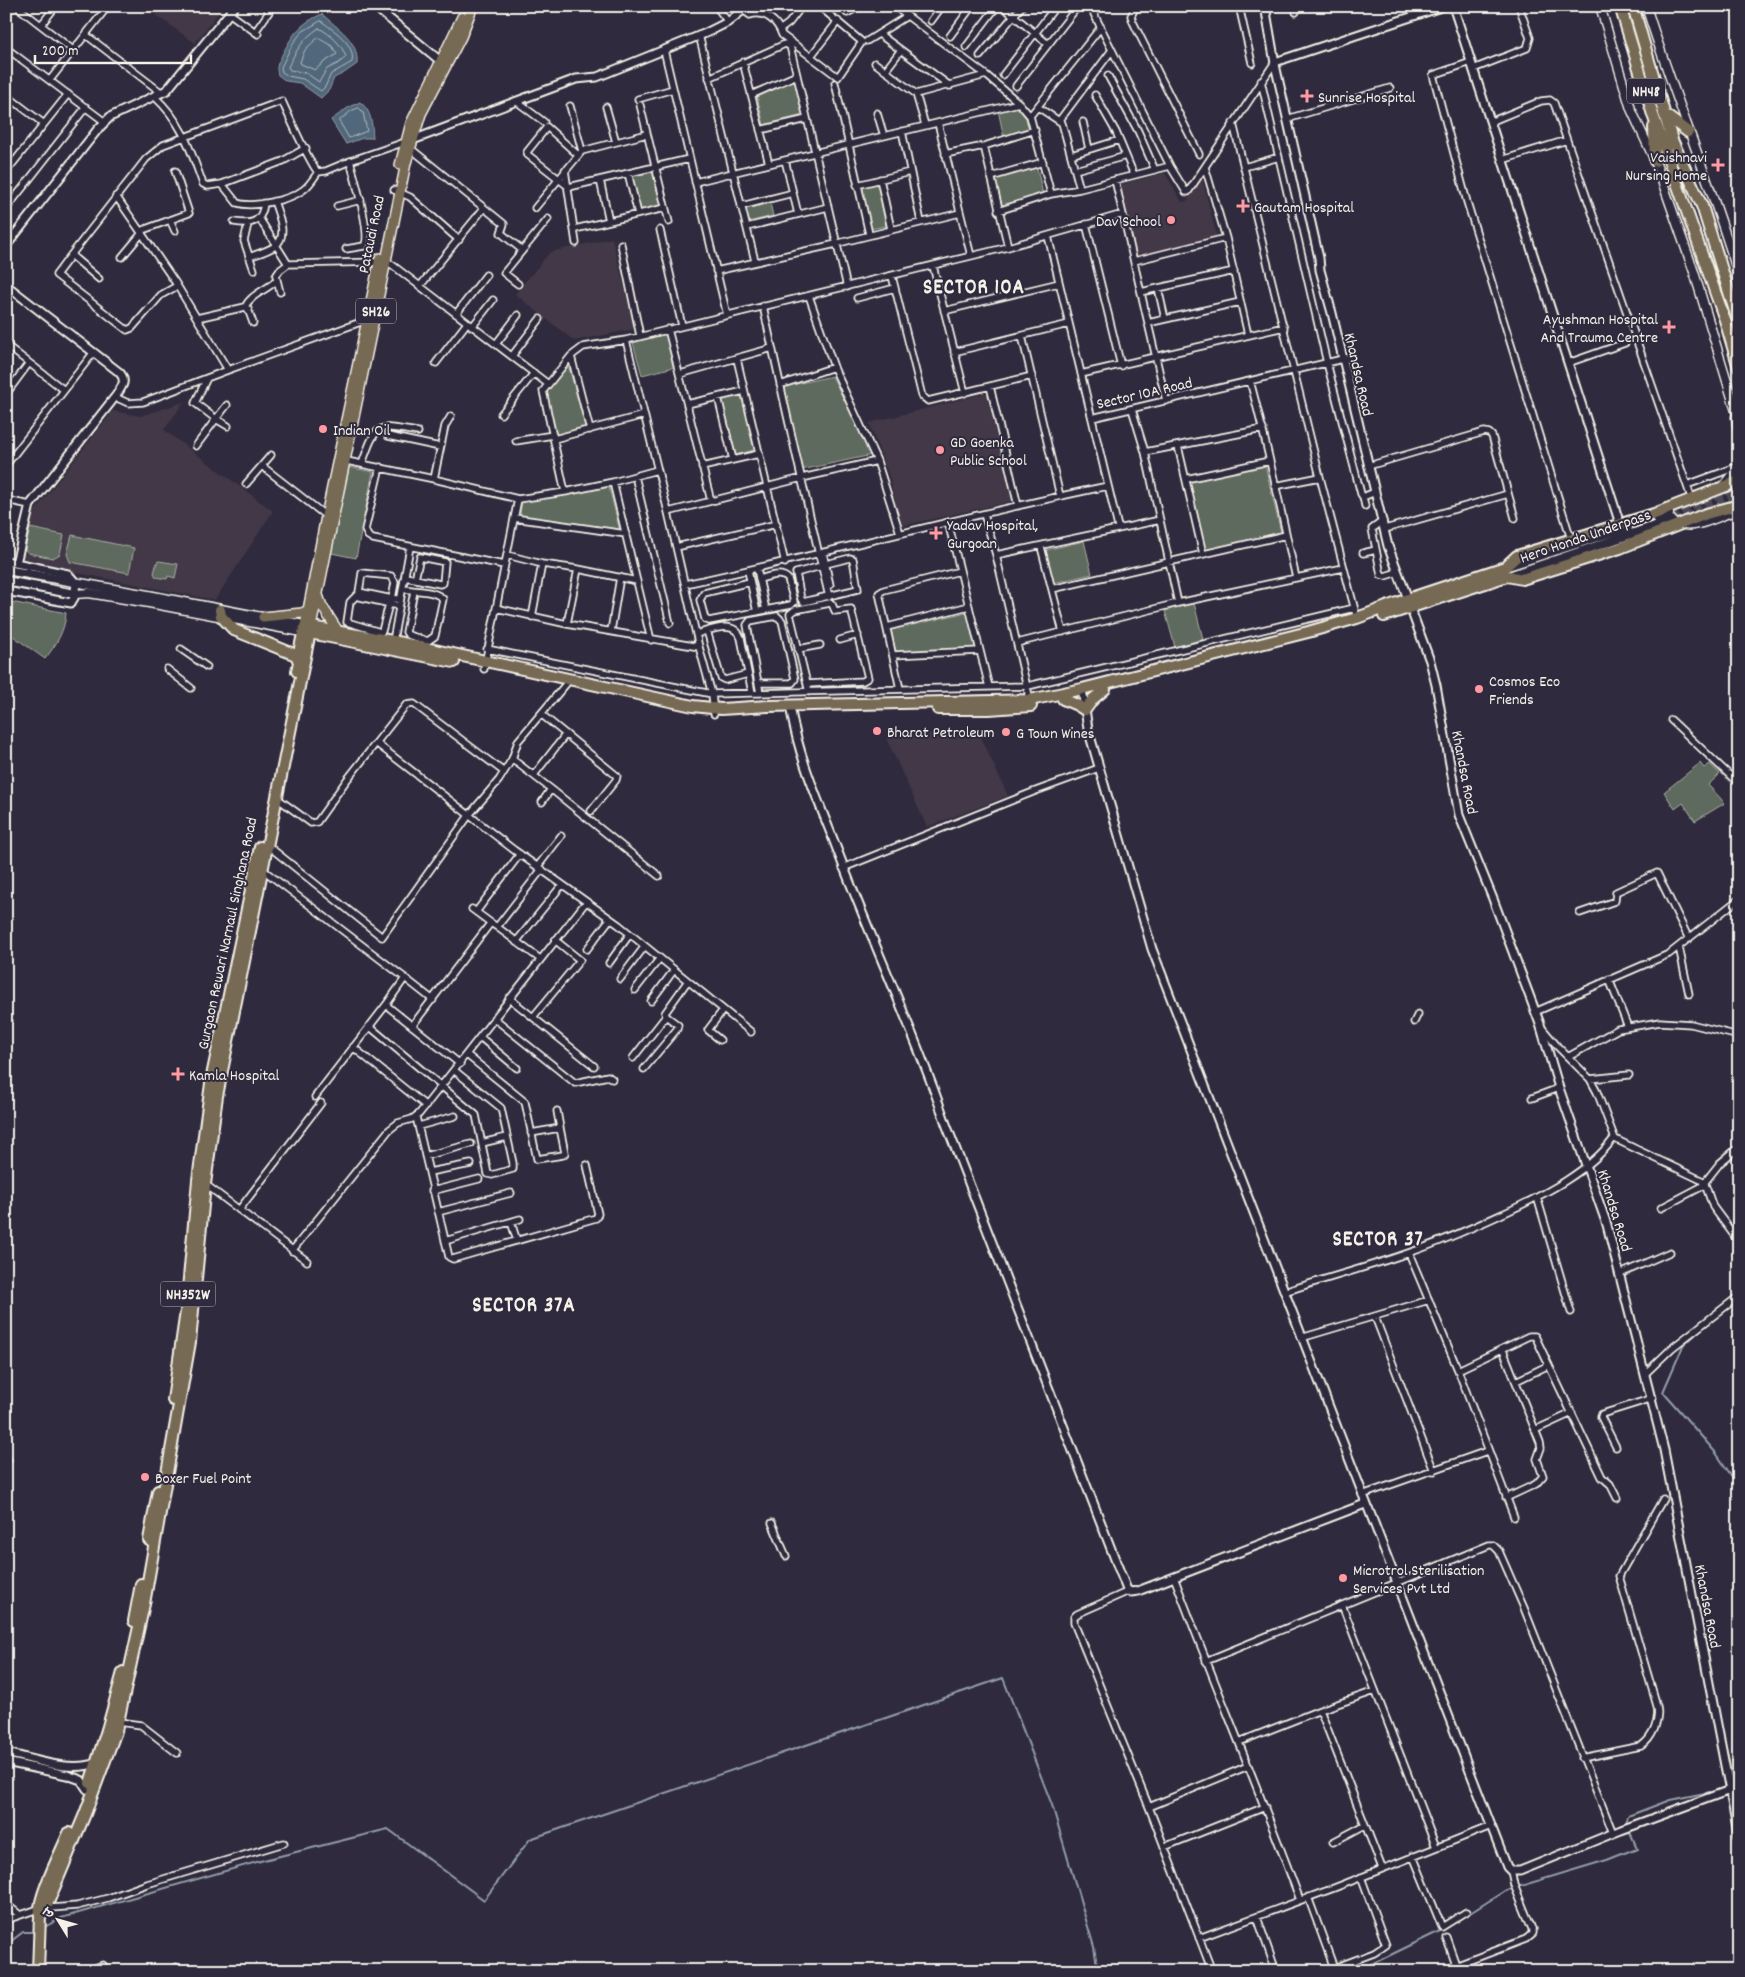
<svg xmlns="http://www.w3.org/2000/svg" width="1745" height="1977" viewBox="0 0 1745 1977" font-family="Dekko,'Playpen Sans Deva',sans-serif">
	<rect width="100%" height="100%" fill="#2f2a3d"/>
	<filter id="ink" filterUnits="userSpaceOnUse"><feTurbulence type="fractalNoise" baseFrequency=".02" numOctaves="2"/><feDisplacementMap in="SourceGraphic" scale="10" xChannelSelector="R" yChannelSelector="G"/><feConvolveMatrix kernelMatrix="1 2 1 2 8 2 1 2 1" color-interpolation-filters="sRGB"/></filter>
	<g filter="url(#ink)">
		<path fill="#423846" d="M143,6h81l-29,37z
			M1165,173l17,29 5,-1 15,-23 15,59 -81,19 -15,-72z
			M612,238l23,91 -61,12 -59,-47 35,-42z
			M986,393l27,108 -112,25 -12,-50 -20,-53z
			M184,402l-20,28 109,81 -58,89 -194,-38 9,-45 83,-106 27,5z
			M977,728l31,68 -81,31 -41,-89z"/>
		<path fill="#5f6a5f" stroke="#aaaea4" d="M795,80l8,35 -39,10 -7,-28z
			M1016,105l10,13 3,14 -25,6 -6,-28z
			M1037,168l6,26 -41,11 -7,-26z
			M652,171l9,35 -20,4 -9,-34z
			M878,184l8,42 -16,3 -8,-42z
			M770,203l3,13 -25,6 -3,-13z
			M666,334l8,33 -32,8 -9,-32z
			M568,364l17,62 -29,9 -10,-43z
			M832,376l40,79 -71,15 -18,-83z
			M741,395l13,55 -18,5 -14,-56z
			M1265,465l16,67 -76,18 -16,-68z
			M349,467l24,5 -17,86 -25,-5z
			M609,487l11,44 -100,-16 2,-15 31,-3z
			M30,528l34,7 -4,19 -7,4 -25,-5 -3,-4z
			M72,535l62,13 -5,25 -59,-11 -3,-8z
			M1084,541l8,33 -39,9 -7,-33z
			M159,561l19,3 -3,14 -7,-2 -1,3 -11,-2 -2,-4 3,-11z
			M6,601l60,12c-1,18 -10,32 -21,46l-39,-28z
			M1194,603l9,36 -28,8 -10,-36z
			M967,612l8,36 -79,4 -5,-22z
			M1700,763l4,5 6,-4 10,10 -12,11 17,18 -30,18 -12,-18 -8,6 -11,-17z"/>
		<path fill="#51677c" stroke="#929ea7" d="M322,14c16,15 37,26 35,50l-13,9 -10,5 -5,12 -8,8 -21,-15 -14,-2 -8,-6c-3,-10 1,-13 5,-22 11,-21 17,-29 39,-39z
			M360,102c12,9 12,22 13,36h-10l-17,6 -15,-24 18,-13z"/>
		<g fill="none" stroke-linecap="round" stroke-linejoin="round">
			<path stroke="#b3babd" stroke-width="1" d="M321,21c12,9 35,23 31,41l-21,12 -6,13 -4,4 -18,-12 -15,-3 -6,-4 -1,-5 12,-24 9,-11z
				M319,28c11,6 23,16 27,29l-7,6 -12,6 -8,13 -13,-9 -16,-3 -2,-3c8,-16 15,-29 31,-39z
				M318,38l14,8 5,8 -14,9 -8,7 -14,-6 -1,-2 5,-12z
				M359,108l4,4 4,19 -18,7 -10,-17 12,-10z"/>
			<path stroke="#929ea7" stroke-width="2" d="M1706,1325l-23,21 -20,46 53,61 23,34
				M1626,1825l2,-9 42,-16 40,-8
				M1517,1887l90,-27 30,-12 -7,-16
				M1467,1915l39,-25 7,-1
				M43,1928l18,-10 203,-58 124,-31 96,71 46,-61 473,-161 49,127 42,142 4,24
				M6,1945l17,-13h12
				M1353,1971l23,-9 68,-33"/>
			<path stroke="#4d4857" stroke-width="8" stroke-dasharray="8 4" stroke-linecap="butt" d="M1669,514l70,-27
				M1672,520l67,-26"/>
			<g stroke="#f4f1e8" stroke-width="9">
				<path id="minor" d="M716,6l12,16
					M894,6l92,69 33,28 11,13 21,78
					M1002,6l46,38
					M1090,6l80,160 16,26h2l87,-130
					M1136,6l-5,10 2,6 66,132
					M1239,6l13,57
					M1295,6l1,6
					M20,9l53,41
					M743,10l7,5c15,-5 28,7 32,20l56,42 24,-35 -43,-36
					M229,13l29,21
					M847,13l13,-7
					M931,21l11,-15
					M41,25l15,-19
					M781,29l8,-6 13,-17
					M255,32l14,-20 -3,-6
					M879,34l71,52
					M86,35l76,58
					M699,35l56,226
					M950,36l22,-30
					M867,41l40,-25
					M966,47l31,-41
					M6,48l99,74
					M664,50l63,265
					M811,56l27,-35
					M980,56l42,-50
					M743,62l26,102
					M1471,62l-38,13 34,127 104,337
					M875,63l41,31 9,31
					M1473,69l54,-21 3,-10 -11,-32
					M885,71l16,-21
					M1003,75l53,-69
					M1108,76l30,55 17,39
					M709,78l76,-34 5,2 57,241
					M50,80l58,-74
					M1261,81l66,282 34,131 2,3 12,-5
					M835,83l34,151
					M1016,86l62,-80
					M916,94l70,-19
					M6,95l38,29
					M751,95l46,-20
					M1095,95l21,37 18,43
					M155,97c28,26 35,52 48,87l5,2 14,-2 15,19c16,5 53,-3 66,-13 6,-4 11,-12 15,-18
					M638,99l35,-10
					M516,101l28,21
					M640,105l29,117
					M570,106l12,45
					M606,107l10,35
					M1038,107l24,16 18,66
					M6,110l8,-9
					M877,113l7,23
					M1030,116l71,-89
					M1287,119l103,-31
					M1059,121l53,-71
					M1083,122l6,27
					M1490,122l51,-21 9,-1 4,3 138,397
					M938,123l33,133
					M1233,123l87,354 37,141
					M760,130l47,-11
					M902,131l19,91
					M984,146l24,101
					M410,148l94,76 -3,9 21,17
					M945,154l39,-8 51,-16
					M578,155l-31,-28 -20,25 1,3 41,32 120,-28
					M1071,155l48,-15
					M785,160l13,54
					M1502,160l65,-20
					M1205,167l21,71 22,97
					M1244,167l35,-10
					M565,170l11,73
					M1075,170l51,-14
					M6,172l62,-78
					M628,173l10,41
					M991,177l52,-15
					M880,179l11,50
					M600,180l9,41
					M1115,180l51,221
					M695,182l324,-79
					M222,184l61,-23 23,-13
					M857,185l53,-13
					M394,190l16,7 49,43
					M116,196l59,86 53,88 141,-51
					M337,206l24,-6
					M741,206l52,-13
					M535,208l47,-57 65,-17
					M6,209l80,-102
					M998,211l53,-17 29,-5 90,-23
					M259,218l29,46
					M170,220l5,11
					M234,222c17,3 28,1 30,-19
					M248,224l-4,17 10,29
					M1086,224l35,142
					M747,227l81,-20
					M575,229l90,-21
					M6,230l8,7
					M660,230l22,96
					M140,231l49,-18 -14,-42
					M1048,236l70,291
					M839,243l121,-30
					M621,244l19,92
					M346,249l18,-3c8,-11 -10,-70 -14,-85
					M71,255l75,-96 17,-14 119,-44c5,11 30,67 36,71l8,-1 24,-10 55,-19
					M122,257l20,-24
					M249,257c8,-3 19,-6 26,-11 14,-10 3,-32 -1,-45
					M1134,261l92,-23
					M933,266l32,127
					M716,271l120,-27
					M892,276l30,120 6,5 104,-25
					M99,279l-28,-24 -15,20 71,55 5,-2 29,-33 16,-9
					M518,284l-14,-11 44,-54
					M420,286l64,-78
					M1158,288l7,31
					M280,292l-4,-16 4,-6 8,-6 91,-2 12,2 157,120
					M1141,292l93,-21
					M6,296l6,-7
					M809,296l26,74 42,91 23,72
					M857,298l38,-10
					M763,306c21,97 43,194 66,291
					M245,307c6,-13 22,-17 32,-27
					M944,311l115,-28
					M456,314l30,-39
					M197,318l48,-11 3,2 5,14
					M1148,323l92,-21
					M472,327l21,-27
					M668,329l43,172
					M1022,336l38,160
					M626,340l42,172 31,135 13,47 2,20
					M496,344l22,-29
					M6,345l58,45
					M954,352l115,-28
					M512,356l28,-37
					M737,359l48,204
					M436,363l31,-40
					M1568,363l57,-20
					M680,374l92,-26
					M1081,374l203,-47
					M1250,381c18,65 31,131 46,197
					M780,385l54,-18
					M990,386l28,120
					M6,394l23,-31
					M115,397l13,6 15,-1 85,-32
					M718,397l15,63
					M687,404l57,-13
					M227,405l-11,14 12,7
					M1132,409l13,43 33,151
					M501,414l33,-41
					M1092,418l255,-60
					M590,430l-19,-74 12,-9 43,-7 382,-93 115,-33
					M388,436l52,11
					M554,439l90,-24
					M516,441l37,-6
					M196,446l20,-27 -21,-16 12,-25
					M1178,446l25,108
					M1145,452l118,-23
					M342,460l92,19 84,20 47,-7 48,-10 44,-12
					M362,464c15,-42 14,-39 56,-32
					M6,465l88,-113
					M262,466l64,50
					M1368,466l116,-34 5,1 3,3 23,82
					M380,467l-15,63 3,6 5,3 131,26
					M702,467l57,-13
					M635,476l35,147
					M434,479l11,-53 6,-10
					M1186,479l83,-18
					M613,482l38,158
					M246,484l25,-29
					M1687,485l52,-19
					M1275,486l45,-9
					M565,492l-22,-101 28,-35
					M1363,497l2,9
					M6,500l24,5
					M668,512l134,-34 75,-17
					M984,514l12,41 34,145
					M514,518l112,16
					M1383,521l-11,8 9,46 4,1 13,-4
					M948,522l41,165
					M1385,529l123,-35
					M676,547l101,-23
					M1041,547l22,85
					M823,553l7,32
					M1363,553l13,-3
					M507,555l35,9 36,5 59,12
					M996,555l164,-35
					M821,566l-25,7 5,26 2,3 55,-13 -5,-30 -3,-1 -24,6
					M757,569l9,41
					M748,571l9,41
					M406,577l34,7 3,-1 2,-21 -25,-5 -5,22
					M750,582l-46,11 -4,7 5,19 4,2 82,-16 3,-3 -6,-23c-7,-8 -20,-2 -29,0
					M685,584c141,-30 281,-69 423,-98
					M403,589c12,2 32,1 40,10l-8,37 -7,5 -20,-6 -2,-3 8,-41
					M1052,589l234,-54
					M392,599l3,-17 -4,-6 -29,-3 -3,19 33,7h8
					M389,604l-7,27 -2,1 -33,-10 3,-20 6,-6 43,10
					M496,608l71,16 132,23
					M532,617l10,-53
					M567,624l11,-55
					M887,627l82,-21
					M611,631l9,-54
					M707,631l14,47 4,2 23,-6
					M696,634c15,-4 38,-15 45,4l11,55
					M6,635l2,2
					M840,640l18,-5
					M393,641l17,-94
					M1017,643l161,-40 165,-35
					M181,649l26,18
					M487,649l225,45 316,-8 326,-78
					M798,649l22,-4
					M893,655l87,-4
					M167,669l24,19
					M484,669l34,-170
					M758,683h34l3,-4 -13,-58 -5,-5 -27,5 -3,4 13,68
					M807,684l56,-3 5,-3 -17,-69 -16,2 -3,-7 -2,-1 -35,7 -5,4 19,78
					M900,689l-21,-96 5,-3 76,-19
					M541,714l76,62 -1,4 -25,31
					M1671,720l68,64
					M376,743l138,107 105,75 132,107
					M512,759l39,30
					M534,775l32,-41
					M277,798l34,25 6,-1 29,-41 60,-76 8,-1 90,68
					M542,802l9,-13 108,87
					M267,845l115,92 88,-123 29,-34 13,-21 6,-18 48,-57
					M538,866l23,-30
					M843,868l190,-76 66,-24
					M262,869l143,109 -19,27 -71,92
					M472,909l19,14
					M476,912l44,-58
					M1580,913l35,-12 1,-9 41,-19 32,66
					M516,942l46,-57
					M1679,947l10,47
					M587,949l23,-30
					M540,959l-43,-32 45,-58
					M609,963l21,-29
					M405,978l28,22
					M620,979l25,-33
					M1609,979l19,48
					M635,990l25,-32
					M509,998l85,68
					M651,1001l23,-31
					M386,1005l74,59
					M1535,1012l134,-58 70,-55
					M533,1017l47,-57 -25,-20
					M494,1018l81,65 33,-7 4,3
					M1414,1022l4,-8
					M369,1026l107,89 12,59 4,1 21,-6v-6l-12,-55 -46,-37
					M412,1026l77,-101 2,-2 6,4
					M1542,1028l16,19 32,32 7,13 18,47 86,41 4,4 8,23 26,35
					M480,1037l37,31
					M720,1040l-12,-10 15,-20
					M353,1047l73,59
					M467,1055l58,47 12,57 26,-4 2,-2 -5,-25
					M1568,1057l50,-28 42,-7 31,2 48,12
					M633,1058l33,-42
					M644,1069l33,-40 1,-4 -12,-9 -1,-3 22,-31
					M1590,1079l39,-4
					M1532,1098l27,-10
					M1738,1105l1,1
					M416,1117l33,140 4,2 143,-41 2,-4 -11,-49
					M419,1126l36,-10
					M531,1133l29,-5 -3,-17
					M482,1143l25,-6
					M425,1156l46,-12
					M429,1172l42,-8
					M205,1184l102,77
					M432,1191l47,-12
					M1537,1197l34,115
					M1661,1208l40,-21 19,-24 19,-16
					M239,1210l82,-107
					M438,1212l73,-19
					M511,1222l6,19
					M445,1241l75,-22
					M292,1251l97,-121 9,-7 14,-4 7,-5 167,-212
					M1409,1253l49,117 56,147
					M1620,1274l50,-22
					M1284,1292c42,-14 85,-25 127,-40 33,-11 65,-26 98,-41 36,-17 81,-40 105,-73
					M1375,1317l59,154
					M1301,1338l128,-38
					M1737,1338l2,-1
					M1503,1350l37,92 1,6 -4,11 6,17 -7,8 -30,14
					M1458,1370l71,-34h6l67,141 8,7 7,14
					M1646,1373l26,-25 67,-52
					M1516,1381l33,-16
					M1535,1430l37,-17
					M1616,1447l-15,-30 1,-3 51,-16
					M6,1454l2,6 -2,6
					M1362,1495l125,-44
					M772,1523l14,33
					M1174,1577c41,108 86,215 126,323
					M1129,1591l-52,23 -3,3v6l75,184 63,164
					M1342,1605l94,242
					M1206,1661l283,-116h4l6,6 25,57 89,225
					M1320,1710l62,158
					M118,1722l23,3 36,28
					M1239,1742l81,-32 55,-19
					M1582,1758l59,-12c12,-8 19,-26 16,-40l-38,-130 44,-77
					M1149,1807l99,-41
					M1333,1842l32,-17
					M1164,1847l101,-40
					M1413,1856l29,71 24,-15
					M1308,1897l26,71
					M6,1904l14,11
					M1257,1917l19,54
					M6,1920l32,-11 39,-3 31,-8 39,-14 137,-41
					M1446,1937l10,28
					M1199,1938l135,-50 157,-62
					M176,1967l1,4
					M87,1971l16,-6 4,6
					M1326,1971l48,-18 12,-8 -25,-68
					M1442,1971l84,-32 6,-5v-5l-18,-44 -3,-14"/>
			</g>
			<g stroke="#f4f1e8" stroke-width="11">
				<path id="tertiary" d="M374,6l70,58
					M1265,6l11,63 43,189 1,12 12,43 56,233 20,53
					M1453,6l167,518
					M1275,62l169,-56
					M410,141l166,-62 21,-2 109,-44 22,-11 20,-16
					M6,246l92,-117 12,-12 57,-27 68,-84
					M6,285l113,87c9,9 2,16 -4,25l-85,108 -14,58
					M6,561l62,13 8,9 -2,15 -3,5 -65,-12
					M1410,607l20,54 6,24 23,130 34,84 47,125 19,64 48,137 57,225 75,388
					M1082,689l6,40 64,220 355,918 4,4h9l101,-41 109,-40
					M791,711c8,47 27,89 44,133 35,94 79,185 111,280l181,466 4,2 7,-1 227,-87
					M6,1753c29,6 62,20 91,10
					M6,1762l61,13 14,5 6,9"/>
			</g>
			<g stroke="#f4f1e8" stroke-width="11">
				<path id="secondary" d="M1600,6l31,103 24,52 39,111 45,149
					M1646,6c28,91 66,179 93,271
					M1736,417l3,20
					M1723,487l16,-20
					M1656,518l13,-4
					M1681,524c11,6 39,-8 51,-12
					M1508,566l120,-39
					M6,570l142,25 161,31
					M1509,576l163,-56
					M6,581l69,13 14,-1 60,10 158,30"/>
			</g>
			<g stroke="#f4f1e8" stroke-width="12">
				<path id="primary" d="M400,165l11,-42 51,-106
					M318,595l4,11 16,25
					M263,617l39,-4 7,-3
					M305,626l21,-110 54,-258
					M311,627l95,-464 15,-49 40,-77 12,-31"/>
			</g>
			<g stroke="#f4f1e8" stroke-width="14">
				<path id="trunk" d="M220,610l1,6 13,14 62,25 3,7 -2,9
					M1384,616l123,-40 15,3 98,-31 86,-34 33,-9
					M310,633l144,29
					M300,648l4,-19
					M1063,699l14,6 8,5 8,-11 12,-10
					M938,709h51l42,-3
					M173,1400l13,-89 12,-131 14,-104 48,-229
					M149,1540l9,-49
					M134,1621l7,-37
					M90,1783l17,-53 16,-58
					M40,1916l4,-4 41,-98 31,-83 28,-127 46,-262 15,-158 12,-88 94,-469 82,14 300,65 28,3 47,-3 262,-6 52,-11 226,-57 49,-14 51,-19 97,-32 12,-11 137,-42 85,-33
					M38,1971l2,-55c-4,-16 22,-66 29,-83"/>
			</g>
			<g stroke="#f4f1e8" stroke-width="14">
				<path id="motorway" d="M1620,6l33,109 72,205 14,48
					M1633,6l39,134 30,66 37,118
					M1664,114l24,18
					M1654,127l1,34"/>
			</g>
			<use href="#minor" stroke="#2f2a3d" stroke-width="5.5"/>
			<use href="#tertiary" stroke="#2f2a3d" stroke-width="7"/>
			<use href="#secondary" stroke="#2f2a3d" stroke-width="8"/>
			<use href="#primary" stroke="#776a54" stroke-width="9"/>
			<use href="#trunk" stroke="#776a54" stroke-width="10"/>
			<use href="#motorway" stroke="#776a54" stroke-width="10"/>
		</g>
	</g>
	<g fill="#ff9aa2" stroke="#2f2a3d" stroke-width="2">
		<path d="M1304.5 88.5h5v5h5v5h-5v5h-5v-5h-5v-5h5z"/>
		<path d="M1715.5 157.5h5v5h5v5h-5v5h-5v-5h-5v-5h5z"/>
		<path d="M1240.5 198.5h5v5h5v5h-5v5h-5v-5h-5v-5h5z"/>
		<circle cx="1171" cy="220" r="5"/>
		<path d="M1666.5 319.5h5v5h5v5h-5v5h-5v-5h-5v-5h5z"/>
		<circle cx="323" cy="429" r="5"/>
		<circle cx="940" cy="450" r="5"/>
		<path d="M933.5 525.5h5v5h5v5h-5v5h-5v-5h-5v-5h5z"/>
		<circle cx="1479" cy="689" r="5"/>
		<circle cx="877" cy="731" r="5"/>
		<circle cx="1006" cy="732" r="5"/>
		<path d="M175.5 1066.5h5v5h5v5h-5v5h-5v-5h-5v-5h5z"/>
		<circle cx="145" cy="1477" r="5"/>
		<circle cx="1343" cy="1578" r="5"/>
	</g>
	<g text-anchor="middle" stroke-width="4" stroke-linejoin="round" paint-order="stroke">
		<g fill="#2f2a3d" stroke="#b9b5b5" stroke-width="1">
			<rect x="1627" y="78.5" width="38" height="25" rx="4"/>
			<rect x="356" y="298.5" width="40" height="25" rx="4"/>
			<rect x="160.5" y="1281.5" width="55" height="25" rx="4"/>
		</g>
		<g font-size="15" font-weight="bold" fill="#f4f1e8">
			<text x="1646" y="96">NH48</text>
			<text x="376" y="316">SH26</text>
			<text x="188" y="1299">NH352W</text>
		</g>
		<g font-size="16" fill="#f4f1e8" stroke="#2f2a3d" text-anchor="start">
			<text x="1318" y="102">Sunrise Hospital</text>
			<text x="1707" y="162" text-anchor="end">Vaishnavi<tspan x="1707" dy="18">Nursing Home</tspan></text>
			<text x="1254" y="212">Gautam Hospital</text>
			<text x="1161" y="226" text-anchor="end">Dav School</text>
			<text x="1658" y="324" text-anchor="end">Ayushman Hospital<tspan x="1658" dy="18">And Trauma Centre</tspan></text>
			<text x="333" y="435">Indian Oil</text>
			<text x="950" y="447">GD Goenka<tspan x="950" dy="18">Public School</tspan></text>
			<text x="947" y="530">Yadav Hospital,<tspan x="947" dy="18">Gurgoan</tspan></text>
			<text x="1489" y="686">Cosmos Eco<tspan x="1489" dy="18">Friends</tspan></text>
			<text x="887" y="737">Bharat Petroleum</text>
			<text x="1016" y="738">G Town Wines</text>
			<text x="189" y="1080">Kamla Hospital</text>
			<text x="155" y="1483">Boxer Fuel Point</text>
			<text x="1353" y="1575">Microtrol Sterilisation<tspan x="1353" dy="18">Services Pvt Ltd</tspan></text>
		</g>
		<g font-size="16" fill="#f4f1e8" stroke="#2f2a3d">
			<text transform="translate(370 234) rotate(-78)" y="6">Pataudi Road</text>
			<text transform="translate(1360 374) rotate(77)" y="6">Khandsa Road</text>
			<text transform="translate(1144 392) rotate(-13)" y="6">Sector 10A Road</text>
			<text transform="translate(1585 535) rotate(-19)" y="6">Hero Honda Underpass</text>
			<text transform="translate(1466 772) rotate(79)" y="6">Khandsa Road</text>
			<text transform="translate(226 933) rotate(-78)" y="6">Gurgaon Rewari Narnaul Singhana Road</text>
			<text transform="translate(1616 1210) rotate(73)" y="6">Khandsa Road</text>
			<text transform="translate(1709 1606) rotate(79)" y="6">Khandsa Road</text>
		</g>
		<g font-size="21" font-weight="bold" letter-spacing="1" fill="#f4f1e8" stroke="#2f2a3d">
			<text x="974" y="293">SECTOR 10A</text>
			<text x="1378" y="1245">SECTOR 37</text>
			<text x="524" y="1311">SECTOR 37A</text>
		</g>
	</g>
	<rect width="1745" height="1977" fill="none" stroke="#2f2a3d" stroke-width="25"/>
	<rect x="12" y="12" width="1720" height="1952" fill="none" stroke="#f4f1e8" stroke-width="2" filter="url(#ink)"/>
	<g transform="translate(58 1920) rotate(307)" stroke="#2f2a3d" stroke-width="4" paint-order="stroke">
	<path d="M0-4L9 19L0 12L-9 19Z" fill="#f4f1e8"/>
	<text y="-8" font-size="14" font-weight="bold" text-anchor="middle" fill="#f4f1e8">उ</text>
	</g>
	<path d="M35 55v8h156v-8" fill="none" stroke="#f4f1e8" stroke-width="2.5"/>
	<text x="42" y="55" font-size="15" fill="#f4f1e8" stroke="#2f2a3d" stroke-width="4" paint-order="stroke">200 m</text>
</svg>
